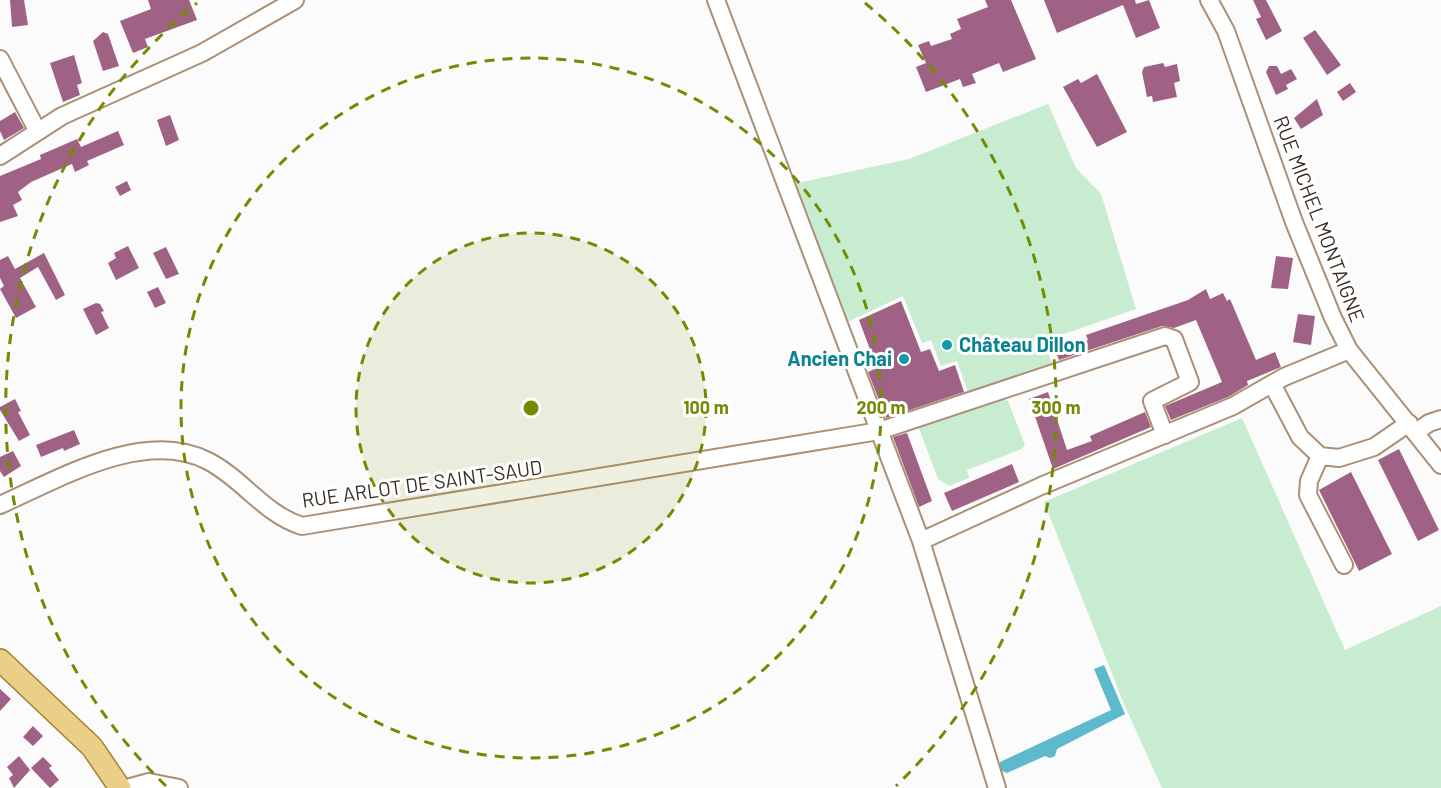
<svg xmlns="http://www.w3.org/2000/svg" width="1441" height="788" viewBox="0 0 1441 788" font-family="Barlow,sans-serif">
	<rect width="100%" height="100%" fill="#fbfbfb"/>
	<path fill="#c7ecd0" d="M1048,104l28,64 25,26 35,115 -92,32 9,26 -84,28 -12,-34 -16,5 -10,-26 -9,3 -19,-47 -58,27 -52,-139 116,-25z
		M999,396l9,5 17,44 -3,4 -55,21 2,8 -20,8 -11,-7 -20,-53z
		M1242,418l103,232 96,-44v182h-279l-38,-84 -80,-202z"/>
	<path fill="#5db9cb" d="M1104,665l21,49 -68,35 -2,7 -5,2 -5,-2 -38,17 -7,-3v-8l111,-52 -17,-41z"/>
	<path fill="#9f6284" d="M10,0h14l4,25 -16,2z
		M148,0h41l8,20 -52,19 3,8 -15,6 -13,-32 31,-12z
		M985,0h26l25,59 -33,13 -4,-9 -27,11 4,9 -13,4 -3,-8 -34,13 -10,-25 10,-4 -8,-18 11,-4 2,5 21,-7 -2,-5 11,-5 -4,-10 31,-12z
		M1044,0h91l1,4 13,-4 11,28 -24,10 -13,-33 -66,28z
		M1253,0h13l16,31 -16,9 -10,-21 5,-2z
		M1315,30l26,35 -14,10 -24,-37z
		M103,32l5,2 11,32 -16,5 -10,-30z
		M74,55l8,28 -5,2 3,10 -17,7 -13,-39z
		M1163,63l2,4 12,-3 3,17 -6,2 3,14 -24,5 -1,-6 -5,1 -5,-25 2,-5z
		M1269,66h8l4,8 10,-5 6,10 -11,6 2,4 -12,6 -10,-23z
		M1097,74l30,58 -30,15 -34,-60 15,-8 3,4z
		M1350,83l6,9 -13,9 -6,-9z
		M1317,99l6,16 -22,14 -7,-11z
		M15,112l9,16 -20,12 -4,-9v-10z
		M170,115l9,25 -13,6 -9,-26z
		M118,131l6,14 -37,16 2,4 -14,7 -3,-8 -41,18 -13,10 4,8 -9,5 5,11 -18,6v-46l41,-17 -1,-4 37,-16 4,8z
		M127,181l4,9 -11,6 -5,-9z
		M128,246l11,22 -23,12 -8,-17 8,-5 -2,-5z
		M166,247l13,27 -13,5 -13,-26z
		M44,253l21,42 -9,5 -18,-33 -18,11 16,29 -20,11 -16,-29 4,-3 -4,-8v-18l8,-4 7,13z
		M1276,256l17,2 -5,31 -17,-1z
		M158,287l8,16 -11,5 -8,-16z
		M1206,289l4,10 13,-6 4,8 3,-2 26,61 19,-8 6,15 -34,14 1,4 -20,12 -57,23 -6,-14 57,-24 -26,-62 -22,8 -12,-2 -103,34 -3,-8 32,-12 -2,-5 102,-35z
		M901,301l20,51 9,-3 9,22 16,-6 9,27 -78,26 -18,-46 9,-4 -18,-48z
		M96,303l4,1 4,7 -3,1 8,16 -13,7 -13,-26z
		M1298,314l17,2 -4,29 -18,-3z
		M1048,392l19,58 25,-9 -2,-5 55,-24 6,15 -98,42 -24,-70z
		M15,399l6,12 -3,1 12,23 -11,6 -19,-31v-3z
		M74,430l6,14 -16,7 -1,-3 -22,9 -5,-12z
		M907,433l25,68 -13,6 -26,-70z
		M1399,449l40,81 -21,11 -40,-81z
		M13,451l8,15 -17,11 -4,-6v-14z
		M1012,464l7,18 -67,29 -8,-18z
		M1351,472l41,82 -33,17 -40,-81z
		M0,689l11,10 -11,12z
		M33,726l10,10 -10,10 -10,-9z
		M19,756l11,14 -16,18 -5,-10 4,-3 -6,-8z
		M43,757l9,9 -3,2 10,12 -9,8 -19,-20z"/>
	<g fill="none" stroke-linecap="round" stroke-linejoin="round">
		<g stroke="#ab9077" stroke-width="20">
			<path id="minor" d="M716,0l205,541 120,-55 192,-80 51,-29 65,-27
				M1209,0l17,31 68,191 39,96 16,32 92,115
				M0,59l37,71
				M0,156l62,-40 140,-63 93,-53
				M1272,384l28,53 20,19 19,2 35,-11 35,-24
				M1416,432l13,-9 12,-4
				M1320,456l-11,25 -1,14 36,70
				M0,505c59,-26 144,-77 208,-44 35,18 56,53 94,65l577,-95 286,-95 9,3 16,43 -38,19 13,34
				M921,541l76,247
				M127,788l22,-6 30,6"/>
		</g>
		<g stroke="#a28130" stroke-width="24">
			<path id="major" d="M0,660l92,87 28,41"/>
		</g>
		<use href="#minor" stroke="#fff" stroke-width="16"/>
		<use href="#major" stroke="#eacf87" stroke-width="21"/>
	</g>
	<circle cx="531" cy="408" r="175" fill="#728b00" fill-opacity=".12"/>
	<g fill="none" stroke="#728b00" stroke-width="3" stroke-dasharray="10 8">
		<circle cx="531" cy="408" r="175"/>
		<circle cx="531" cy="408" r="350"/>
		<path d="M166 786A525 525 0 0 1 197 3M865 3A525 525 0 0 1 896 786"/>
	</g>
	<g fill="#0f9aa8" stroke="#fff" stroke-width="2">
		<circle cx="947" cy="345" r="6"/>
		<circle cx="904" cy="359" r="6"/>
	</g>
	<g text-anchor="middle" stroke-width="6" stroke-linejoin="round" paint-order="stroke">
		<g font-size="20" fill="#372c22" stroke="#fff">
			<text transform="translate(1319 219) rotate(69)" y="7">RUE MICHEL MONTAIGNE</text>
			<text transform="translate(422 484) rotate(-8)" y="7">RUE ARLOT DE SAINT-SAUD</text>
		</g>
		<g font-size="20" font-weight="bold" fill="#0d838f" stroke="#fff" text-anchor="start">
			<text x="959" y="352">Château Dillon</text>
			<text x="892" y="366" text-anchor="end">Ancien Chai</text>
		</g>
	</g>
	<circle cx="531" cy="408" r="9" fill="#728b00" stroke="#fff" stroke-width="3"/>
	<g font-size="18" text-anchor="middle" font-weight="bold" fill="#728b00" stroke="#fff" stroke-width="6" stroke-linejoin="round" paint-order="stroke">
		<text x="706" y="414">100 m</text>
		<text x="881" y="414">200 m</text>
		<text x="1056" y="414">300 m</text>
	</g>
</svg>
